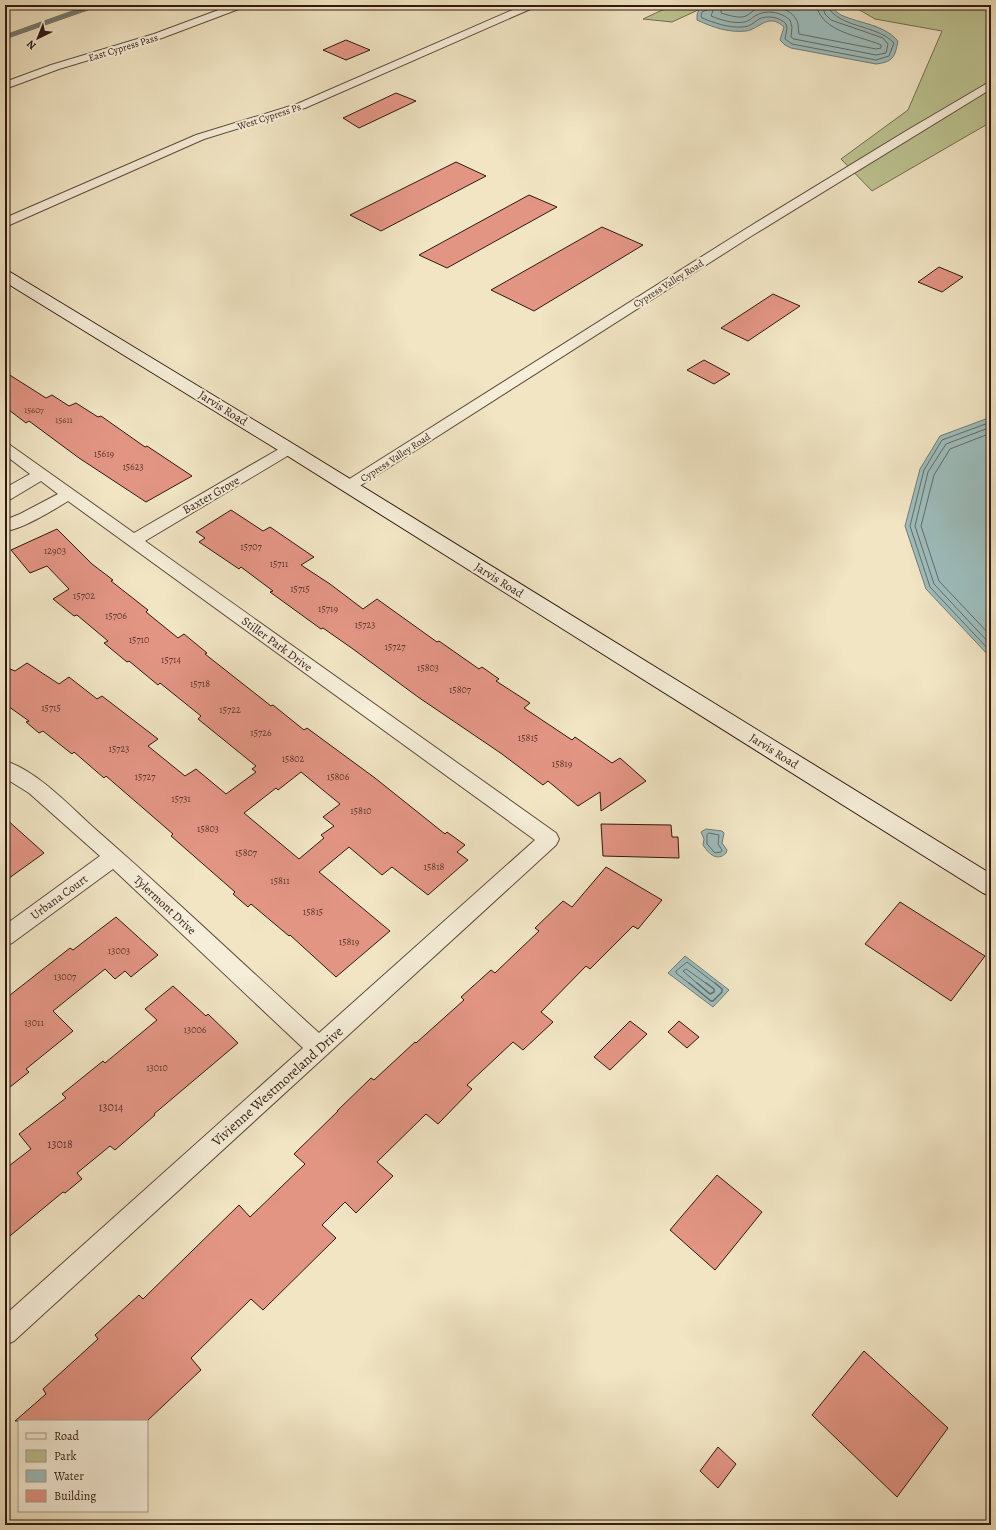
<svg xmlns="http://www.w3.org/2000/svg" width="996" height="1530" viewBox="0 0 996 1530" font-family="Alegreya,serif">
	<rect width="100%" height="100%" fill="#f1e5c4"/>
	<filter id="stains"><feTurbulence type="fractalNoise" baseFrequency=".005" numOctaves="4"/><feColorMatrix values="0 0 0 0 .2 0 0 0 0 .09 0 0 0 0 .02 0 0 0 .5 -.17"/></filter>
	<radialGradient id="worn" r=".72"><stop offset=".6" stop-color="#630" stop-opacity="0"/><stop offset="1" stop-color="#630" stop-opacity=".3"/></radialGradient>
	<path fill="#bcc492" stroke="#766e50" d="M89,5h13l-97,34v-4z
		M673,5h36l-37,17 -29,-3z
		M851,5h140v117l-119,69 -31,-32 67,-49 34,-79 -67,-12z"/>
	<path fill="#9dbdbc" stroke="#717b77" d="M710,5h119c4,3 8,8 12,10 20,9 42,9 57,26 -3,16 -5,21 -22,23l-85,-16 -6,-3 -5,-5 4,-13c-16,-15 -24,2 -38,4 -17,2 -34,-4 -49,-11v-5l2,-6z
		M991,417v241l-65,-69 -21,-63 15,-57 20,-33z
		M706,829l16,2 2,2 -2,10 5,7 -1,3c-9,9 -17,1 -23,-8l1,-6 -3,-7z
		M685,956l44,34 -16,17 -45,-34z"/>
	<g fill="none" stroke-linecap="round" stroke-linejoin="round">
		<path stroke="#666b66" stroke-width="1" d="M709,5v4l-7,3 -1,4 1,2c13,5 26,10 40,9 8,0 11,-4 17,-8 8,-4 21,-2 27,5l1,4 -2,11 7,5 84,16 13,-4 5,-13c-18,-19 -57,-15 -67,-38
			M715,5l-4,11c10,4 22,8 34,6 4,-1 7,-4 10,-6 11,-7 26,-4 35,4l2,7 -1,10 3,2 82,16 10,-2 2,-9 -5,-6 -52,-18 -6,-6 -3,-9
			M721,5v8c7,2 18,6 25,3 4,-2 6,-5 10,-7 13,-5 32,-3 40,10 3,4 2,10 3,15l77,15 5,-1v-3c-23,-10 -58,-12 -65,-40
			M991,422l-49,18 -18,30 -14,56 20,61 61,65
			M991,427l-45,17 -18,28 -13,54 19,58 57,61
			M991,433l-41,16 -16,26 -13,51 18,55 52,55
			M709,833l10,2 -1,9 4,6 -1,2 -6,1 -8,-9v-9z
			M690,984l-14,-11v-2l11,-9 29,22
			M698,984l-15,-13 3,-2 21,15"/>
		<path stroke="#666b66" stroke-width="1.5" d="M689,983l22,18h2l9,-9v-3l-7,-6
			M697,983l13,11 4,-2v-3l-8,-6"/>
		<path stroke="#717b77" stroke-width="3.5" d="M5,37l90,-32"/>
	</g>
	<path fill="#e39584" stroke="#30190f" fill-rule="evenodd" d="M346,40l24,10 -24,10 -23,-10z
		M396,93l20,8 -57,27 -16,-10z
		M456,162l30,14 -105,55 -31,-16z
		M529,195l28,12 -110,61 -28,-13z
		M602,227l41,18 -109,66 -43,-21z
		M939,267l24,10 -21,15 -24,-10z
		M773,294l27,12 -52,35 -27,-13z
		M704,360l26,14 -16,10 -27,-14z
		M5,372l41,26 6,-3 17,11 7,-3 22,14 3,-1 44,31 2,-1 45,30 -46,26 -67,-44 -50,-37 -3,2 -21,-16z
		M231,510l32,21 7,-4 44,30 -13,8 29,19 33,25 14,-10 60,43 2,-1 40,28 3,-2 17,12 -3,2 34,22 -6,5 48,32 3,-3 37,26 8,-5 26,23 -45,30 -1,-19 -22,14 -30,-25 -5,4 -41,-31 -84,-57 -65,-48 -30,-21 -2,1 -51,-37 3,-1 -32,-24 -2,2 -40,-27 6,-4 -9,-6z
		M57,529l35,35 21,16 -2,1 37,29 -2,2 32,26 6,-4 23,19 -2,1 66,52 2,-1 31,25 3,-2 68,50 70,56 2,-2 18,13 -8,7 11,8 -40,35 -36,-28 -10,8 -33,-28 -30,25 71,59 -54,46 -46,-42 -1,1 -38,-32 -3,3 -15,-13 2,-2 -64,-56 2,-2 -67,-58 -2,2 -30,-26 -2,2 -29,-23 -4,2 -13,-11 3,-1 -24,-17v-37l10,4 12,-8 32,21 10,-7 28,22 5,-3 56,43 -10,7 37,30 11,-7 30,25 30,-22 -4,-3 4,-3 -58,-47 3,-3 -41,-33 -2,2 -29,-24 -2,1 -23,-19 4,-2 -31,-26 -3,1 -21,-17 16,-10 -22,-23 -17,7 -19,-23zM301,772l39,32 -17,13 11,9 -13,9 3,3 -25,21 -55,-46 32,-25 2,2z
		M5,818l39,35 -39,28z
		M601,824l70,1 1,12h6l1,21 -76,-2z
		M606,867l56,33 -24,29 -5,-3 -43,43 -4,-3 -45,46 12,10 -30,28 -10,-8 -46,43 5,4 -34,35 -12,-10 -49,48 16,14 -37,37 -11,-11 -23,23 14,13 -73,72 -12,-11 -60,59 10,12 -54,51h-132l31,-27 -3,-5 55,-50 -3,-4 44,-40 4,4 96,-94 11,12 55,-53 -11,-10 44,-43h-1l34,-33 3,2 41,-38 1,1 48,-43 -3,-3 30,-27 4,3 44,-42 -4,-3 28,-27 9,6z
		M900,902l85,54 -34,45 -86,-57z
		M116,917l42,38 -27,22 -6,-6 -10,8 -10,-10 -52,42 20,20 -47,38 3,3 -24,19v-92l65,-51 3,2z
		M173,986l33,30 2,-2 30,29 -84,71 1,1 -40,35 -5,-4 -33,27 5,6 -17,14 -2,-1 -58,48v-71l26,-20 -12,-15 47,-36 -4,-4 41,-33 2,2 52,-43 -12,-11z
		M630,1021l17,13 -37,36 -16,-13z
		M679,1021l20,16 -12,11 -19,-16z
		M717,1175l45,37 -47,58 -45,-40z
		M864,1351l84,77 -51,69 -85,-82z
		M718,1447l18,17 -18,24 -18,-17z"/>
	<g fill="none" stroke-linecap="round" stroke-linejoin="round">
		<g stroke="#604c3c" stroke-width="2">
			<path id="street" d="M232,5h14l-2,2 -82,31 -103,31 -54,20v-7l46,-17 103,-31z
				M524,5h13l-2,2 -230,101 -101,31 -199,88v-9l191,-83 101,-31z
				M991,81v8l-238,146 -398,254 -6,2 -6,-2 -2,-3 2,-3 401,-253 162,-99z
				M5,443l5,2 124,88 150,-87 5,-2 5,2 3,3 -3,3 -149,89 411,292 3,6 -3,6 -542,496 -9,4v-30l298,-267 -190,-179 -101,74 -7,3v-21l95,-69 -71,-63 -24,-15v-17c31,9 65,45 89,67 77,67 150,137 225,205l216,-193 -467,-339c-11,7 -52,32 -63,29v-10l15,-6 38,-20 -17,-13 -30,18 -6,1v-12l25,-14 -25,-19z"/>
		</g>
		<g stroke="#30190f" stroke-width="2">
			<path id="secondary" d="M5,270l5,2 285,173 696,429v22l-8,-3 -700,-440 -278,-171z"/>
		</g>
		<use href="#street" fill="#f6eed9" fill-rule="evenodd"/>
		<use href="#secondary" fill="#f6eed9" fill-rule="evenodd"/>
	</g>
	<g text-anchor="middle" stroke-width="4" stroke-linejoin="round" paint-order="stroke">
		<g font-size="9" fill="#5d382c">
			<text x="34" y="413">15607</text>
			<text x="64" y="423">15611</text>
		</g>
		<g font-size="10" fill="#30190f" stroke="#f6eed9">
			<text transform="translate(123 47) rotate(-17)" y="4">East Cypress Pass</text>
			<text transform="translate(269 116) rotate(-18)" y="4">West Cypress Ps</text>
			<text transform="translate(668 283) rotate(-32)" y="4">Cypress Valley Road</text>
			<text transform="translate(395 457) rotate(-33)" y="4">Cypress Valley Road</text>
		</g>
		<g font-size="10" fill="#5d382c">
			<text x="104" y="457">15619</text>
			<text x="133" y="470">15623</text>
			<text x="251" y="550">15707</text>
			<text x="55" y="554">12903</text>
			<text x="279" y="567">15711</text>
			<text x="300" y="592">15715</text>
			<text x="84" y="599">15702</text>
			<text x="328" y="612">15719</text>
			<text x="116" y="619">15706</text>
			<text x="365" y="628">15723</text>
			<text x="139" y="643">15710</text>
			<text x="395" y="650">15727</text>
			<text x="171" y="663">15714</text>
			<text x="428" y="671">15803</text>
			<text x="200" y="687">15718</text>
			<text x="460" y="693">15807</text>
			<text x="51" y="711">15715</text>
			<text x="230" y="713">15722</text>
			<text x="261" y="736">15726</text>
			<text x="528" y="741">15815</text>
			<text x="119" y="752">15723</text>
			<text x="293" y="762">15802</text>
			<text x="562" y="767">15819</text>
			<text x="145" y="780">15727</text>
			<text x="338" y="780">15806</text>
			<text x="181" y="802">15731</text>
			<text x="361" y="814">15810</text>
			<text x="208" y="832">15803</text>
			<text x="246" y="856">15807</text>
			<text x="434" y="870">15818</text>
			<text x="280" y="884">15811</text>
			<text x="313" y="915">15815</text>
			<text x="349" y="945">15819</text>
			<text x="119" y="954">13003</text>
			<text x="65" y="980">13007</text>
			<text x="34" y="1026">13011</text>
			<text x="195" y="1033">13006</text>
			<text x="157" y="1071">13010</text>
		</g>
		<g font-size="12" fill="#30190f" stroke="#f6eed9">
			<text transform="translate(223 408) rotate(32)" y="4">Jarvis Road</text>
			<text transform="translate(211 495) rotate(-30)" y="4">Baxter Grove</text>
			<text transform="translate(499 580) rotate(32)" y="4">Jarvis Road</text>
			<text transform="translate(277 644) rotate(36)" y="4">Stiller Park Drive</text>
			<text transform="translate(774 751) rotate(32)" y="4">Jarvis Road</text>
			<text transform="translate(59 897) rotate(-36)" y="4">Urbana Court</text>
			<text transform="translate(165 905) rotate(43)" y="4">Tylermont Drive</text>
		</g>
		<g font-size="12" fill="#5d382c">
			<text x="111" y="1111">13014</text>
			<text x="60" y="1148">13018</text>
		</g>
		<g font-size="14" fill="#30190f" stroke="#f6eed9">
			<text transform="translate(277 1086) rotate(-42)" y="5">Vivienne Westmoreland Drive</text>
		</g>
	</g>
	<rect width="996" height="1530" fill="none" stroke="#f1e5c4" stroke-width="20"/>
	<rect x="6" y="6" width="984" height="1518" fill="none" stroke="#30190f" stroke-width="2"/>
	<rect x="10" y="10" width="976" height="1510" fill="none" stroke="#30190f"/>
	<rect x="18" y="1420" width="130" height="92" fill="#f6eed9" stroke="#a79988"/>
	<rect x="26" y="1433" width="20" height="6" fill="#f6eed9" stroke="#a79988"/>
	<text x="54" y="1440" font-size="12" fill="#30190f">Road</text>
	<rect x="26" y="1450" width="20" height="12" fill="#bcc492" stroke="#a79988"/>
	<text x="54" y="1460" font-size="12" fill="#30190f">Park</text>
	<rect x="26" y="1470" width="20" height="12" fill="#9dbdbc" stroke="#a79988"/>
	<text x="54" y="1480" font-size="12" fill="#30190f">Water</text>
	<rect x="26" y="1490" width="20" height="12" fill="#e39584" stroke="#a79988"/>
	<text x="54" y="1500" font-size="12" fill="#30190f">Building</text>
	<g transform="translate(38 38) rotate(223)" stroke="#f6eed9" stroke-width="3" paint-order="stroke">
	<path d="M0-3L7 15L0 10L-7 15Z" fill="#30190f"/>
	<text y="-6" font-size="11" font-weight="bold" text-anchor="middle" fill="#30190f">N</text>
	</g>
	<rect width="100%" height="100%" filter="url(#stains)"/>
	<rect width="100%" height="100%" fill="url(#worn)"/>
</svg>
